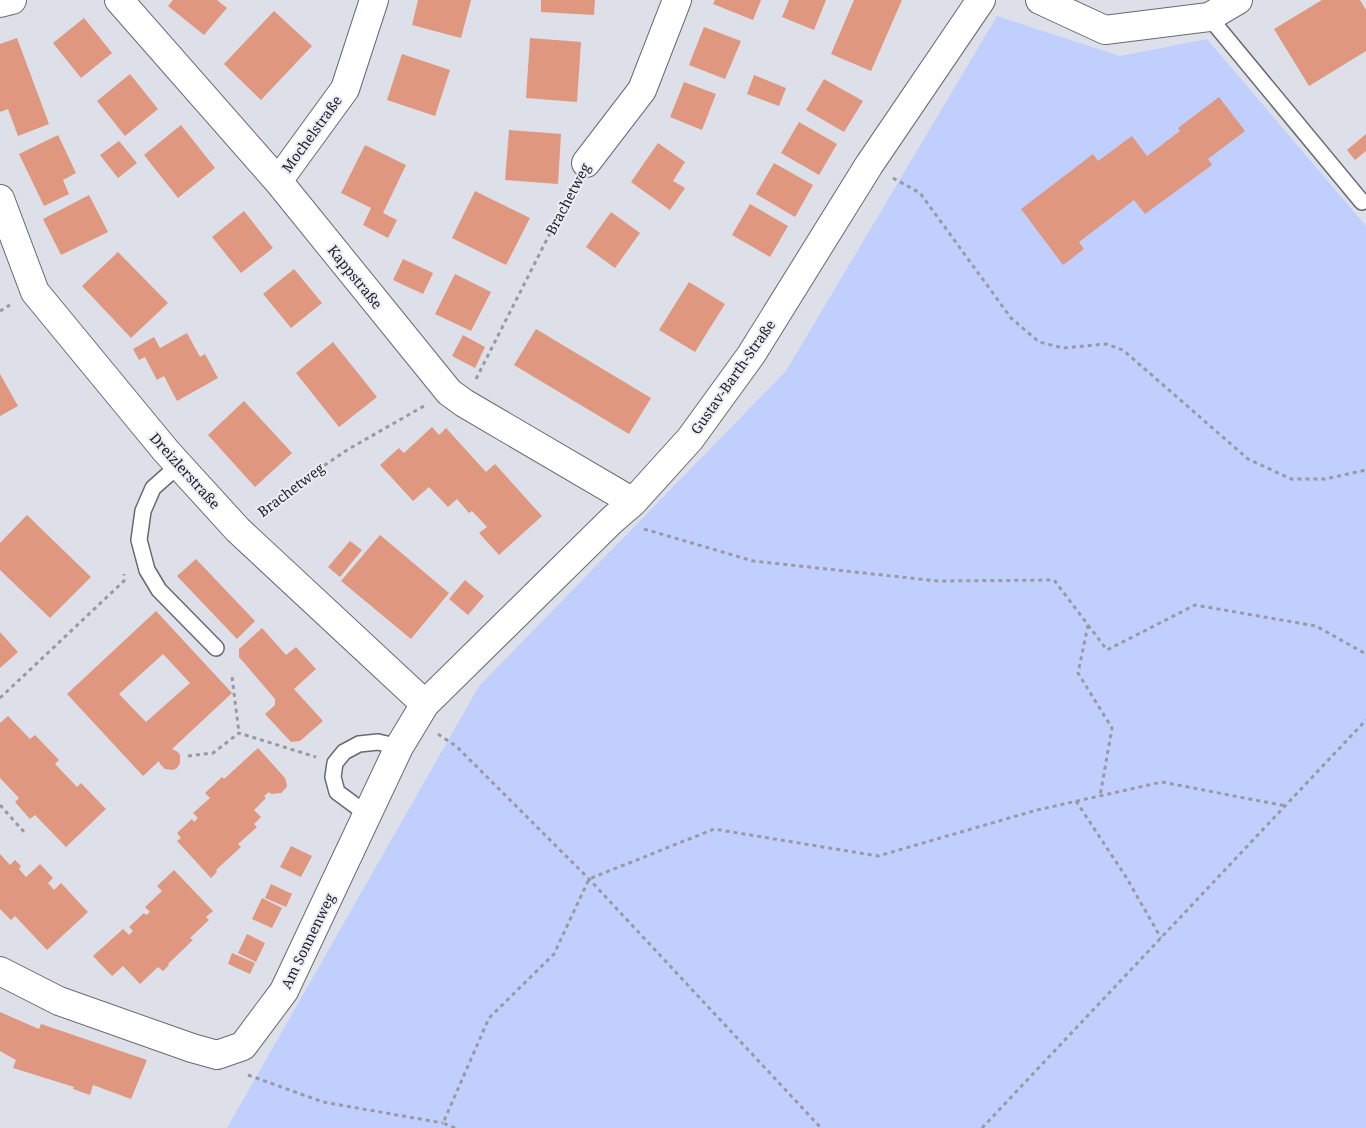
<svg xmlns="http://www.w3.org/2000/svg" width="1366" height="1128" viewBox="0 0 1366 1128" font-family="'Noto Serif',serif">
	<rect width="100%" height="100%" fill="#dde0e8"/>
	<path fill="#c1cfff" d="M997,16l123,40 87,-17 159,187v902h-1139l252,-442 307,-315z"/>
	<path fill="#df977f" fill-rule="evenodd" d="M173,0h44l10,8 -23,27 -36,-29z
		M418,0h53l-10,38 -49,-13z
		M541,0h54l-1,15 -53,-3z
		M715,0h46l-8,20 -40,-16z
		M789,0h37l-12,30 -32,-13z
		M854,0h48l-31,71 -40,-17z
		M1322,0h38l6,10v41l-57,35 -35,-57z
		M274,11l38,35 -51,54 -37,-36z
		M84,18l28,35 -31,25 -28,-35z
		M704,27l37,14 -16,38 -36,-14z
		M17,38l32,86 -31,12 -10,-27 -8,3v-68z
		M530,38l51,4 -4,60 -51,-4z
		M402,54l48,16 -15,46 -48,-16z
		M130,74l28,35 -33,27 -28,-35z
		M754,75l32,13 -7,18 -32,-12z
		M824,79l39,22 -19,31 -38,-22z
		M684,82l32,12 -14,36 -32,-13z
		M1219,97l26,34 -37,28 4,6 -67,49 -11,-14 -55,42 5,7 -21,16 -42,-56 72,-55 5,7 34,-25 15,20 33,-25 -2,-3z
		M799,122l38,22 -18,31 -38,-22z
		M181,125l34,43 -37,30 -34,-43z
		M509,130l52,4 -3,50 -53,-4z
		M1366,134v17l-11,9 -8,-10z
		M58,135l18,38 -13,7 6,14 -25,12 -25,-52z
		M119,141l18,22 -19,15 -18,-23z
		M658,143l27,19 -12,19 12,7 -15,22 -39,-28z
		M365,145l41,20 -23,48 14,7 -9,18 -25,-13 8,-17 -30,-15z
		M774,163l39,22 -18,32 -39,-23z
		M475,191l55,27 -24,47 -54,-27z
		M89,195l19,37 -47,23 -18,-36z
		M750,204l38,22 -18,31 -38,-22z
		M244,211l29,37 -32,25 -29,-36z
		M611,212l29,21 -25,35 -29,-21z
		M118,252l50,51 -37,35 -49,-52z
		M403,259l30,14 -10,21 -30,-14z
		M294,269l28,34 -31,25 -28,-34z
		M455,274l36,18 -20,39 -36,-17z
		M689,282l36,22 -30,48 -36,-22z
		M536,329l115,69 -22,36 -115,-69z
		M187,333l13,24 5,-3 13,24 -41,23 -13,-25 -7,4 -12,-23 -6,3 -6,-11 21,-12 6,11z
		M463,335l22,12 -10,21 -23,-12z
		M333,342l44,55 -38,30 -43,-54z
		M0,374l18,32 -18,10z
		M244,401l48,52 -37,34 -47,-52z
		M432,427l7,8 7,-7 40,44 9,-8 47,52 -43,39 -20,-22 8,-6 -15,-16 -3,2 -12,-14 -9,8 -19,-20 -16,14 -33,-36 19,-17 5,5z
		M27,515l64,62 -41,41 -50,-48v-27z
		M380,535l69,58 -38,46 -70,-58z
		M350,541l12,9 -22,27 -12,-10z
		M196,559l59,62 -18,18 -60,-63z
		M465,580l19,16 -16,19 -19,-16z
		M156,611l76,82 -60,56 6,3 2,3v8l-3,5 -4,2 -8,-1 -5,-5 -1,-3 -16,15 -76,-82zM163,654l27,29 -44,39 -27,-28z
		M262,628l24,27 10,-8 20,22 -22,20 29,32 -23,20 -9,1 -26,-28 10,-9v-6l-36,-42v-8z
		M0,632l18,20 -18,16z
		M8,716l22,23 5,-4 24,25 -4,4 22,23 4,-4 25,26 -40,38 -31,-32 -5,4 -15,-17 4,-4 -19,-20v-55z
		M258,748l27,30 2,7 -1,3 -5,5 -10,1 -2,-2 -5,4 2,2 -12,12 7,7 -7,7 3,3 -19,17 3,3 -25,23 1,2 -6,6 -34,-37 4,-3 -4,-5 15,-14 2,3 4,-4 -5,-5 17,-15 -5,-5 17,-16 2,2z
		M291,846l21,10 -11,21 -21,-10z
		M0,854l10,11 5,-5 6,6 -2,3 7,8 14,-13 13,14 -5,5 6,7 7,-7 27,29 -41,38 -32,-34 -4,4 -11,-11z
		M174,870l39,41 -7,6 3,3 -19,18 3,2 -25,24 1,1 -6,6 -5,-4 -18,17 -17,-18 -11,10 -19,-20 30,-27 6,6 4,-4 -4,-4 15,-14 2,2 4,-3 -5,-5 17,-16 -5,-5z
		M271,884l21,10 -6,13 -21,-9z
		M262,898l20,10 -10,20 -20,-9z
		M247,934l18,9 -9,19 -18,-9z
		M232,953l23,10 -5,11 -22,-10z
		M0,1012l39,17 2,-5 106,36 -16,39 -38,-14 -3,10 -17,-6 1,-2 -61,-19 3,-8 -16,-9z"/>
	<g fill="none" stroke-linecap="round" stroke-linejoin="round">
		<g stroke="#686a71" stroke-width="18">
			<path id="lane" d="M1209,17l153,185
				M179,465l-26,23 -10,23 -4,29 8,30 12,20 57,58
				M368,815l-31,-23 -4,-15 2,-14 9,-11 15,-8 19,-2 21,5"/>
		</g>
		<g stroke="#686a71" stroke-width="30">
			<path id="street" d="M119,0l159,181 171,211 15,11 169,99
				M1040,0l65,30 104,-13 29,-17
				M0,3l12,-3
				M586,163l56,-73 35,-90
				M278,181l67,-92 29,-89
				M0,199l35,93 131,159 72,79 187,174
				M0,971l59,30 133,47 25,7 26,-9 41,-55 115,-244 26,-43 187,-184 21,-18 57,-63 61,-84 118,-190 112,-165"/>
		</g>
		<path stroke="#999aa1" stroke-width="3" stroke-dasharray="4 4" stroke-linecap="butt" d="M893,178l27,15 91,125 28,24 24,6 43,-4 17,6 125,109 43,20h34l41,-9
			M0,311l10,-6
			M476,379l98,-193
			M260,513l37,-29 50,-34 77,-44
			M644,529l109,32 185,20 116,-1 53,70 88,-45 121,21 50,28
			M1088,625l-10,48 34,55 -12,68
			M232,677l7,56
			M0,698l124,-117v-7
			M438,734l18,12 133,133 232,249
			M188,756l25,-3 26,-20 77,24
			M1076,801l50,76 35,61
			M0,805l25,28
			M248,1075l75,27 120,21
			M455,1128l-12,-5 46,-105 65,-64 35,-75 125,-50 164,27 159,-46 125,-28 124,24
			M982,1128l384,-408"/>
		<use href="#lane" stroke="#fff" stroke-width="15"/>
		<use href="#street" stroke="#fff" stroke-width="28"/>
	</g>
	<g text-anchor="middle" stroke-width="4" stroke-linejoin="round" paint-order="stroke">
		<g font-size="14" fill="#212124" stroke="#ebedf6">
			<text transform="translate(312 134) rotate(-54)" y="5">Mochelstraße</text>
			<text transform="translate(568 199) rotate(-62)" y="5">Brachetweg</text>
			<text transform="translate(355 277) rotate(51)" y="5">Kappstraße</text>
			<text transform="translate(733 377) rotate(-55)" y="5">Gustav-Barth-Straße</text>
			<text transform="translate(185 471) rotate(48)" y="5">Dreizlerstraße</text>
			<text transform="translate(291 490) rotate(-37)" y="5">Brachetweg</text>
			<text transform="translate(308 941) rotate(-64)" y="5">Am Sonnenweg</text>
		</g>
	</g>
</svg>
